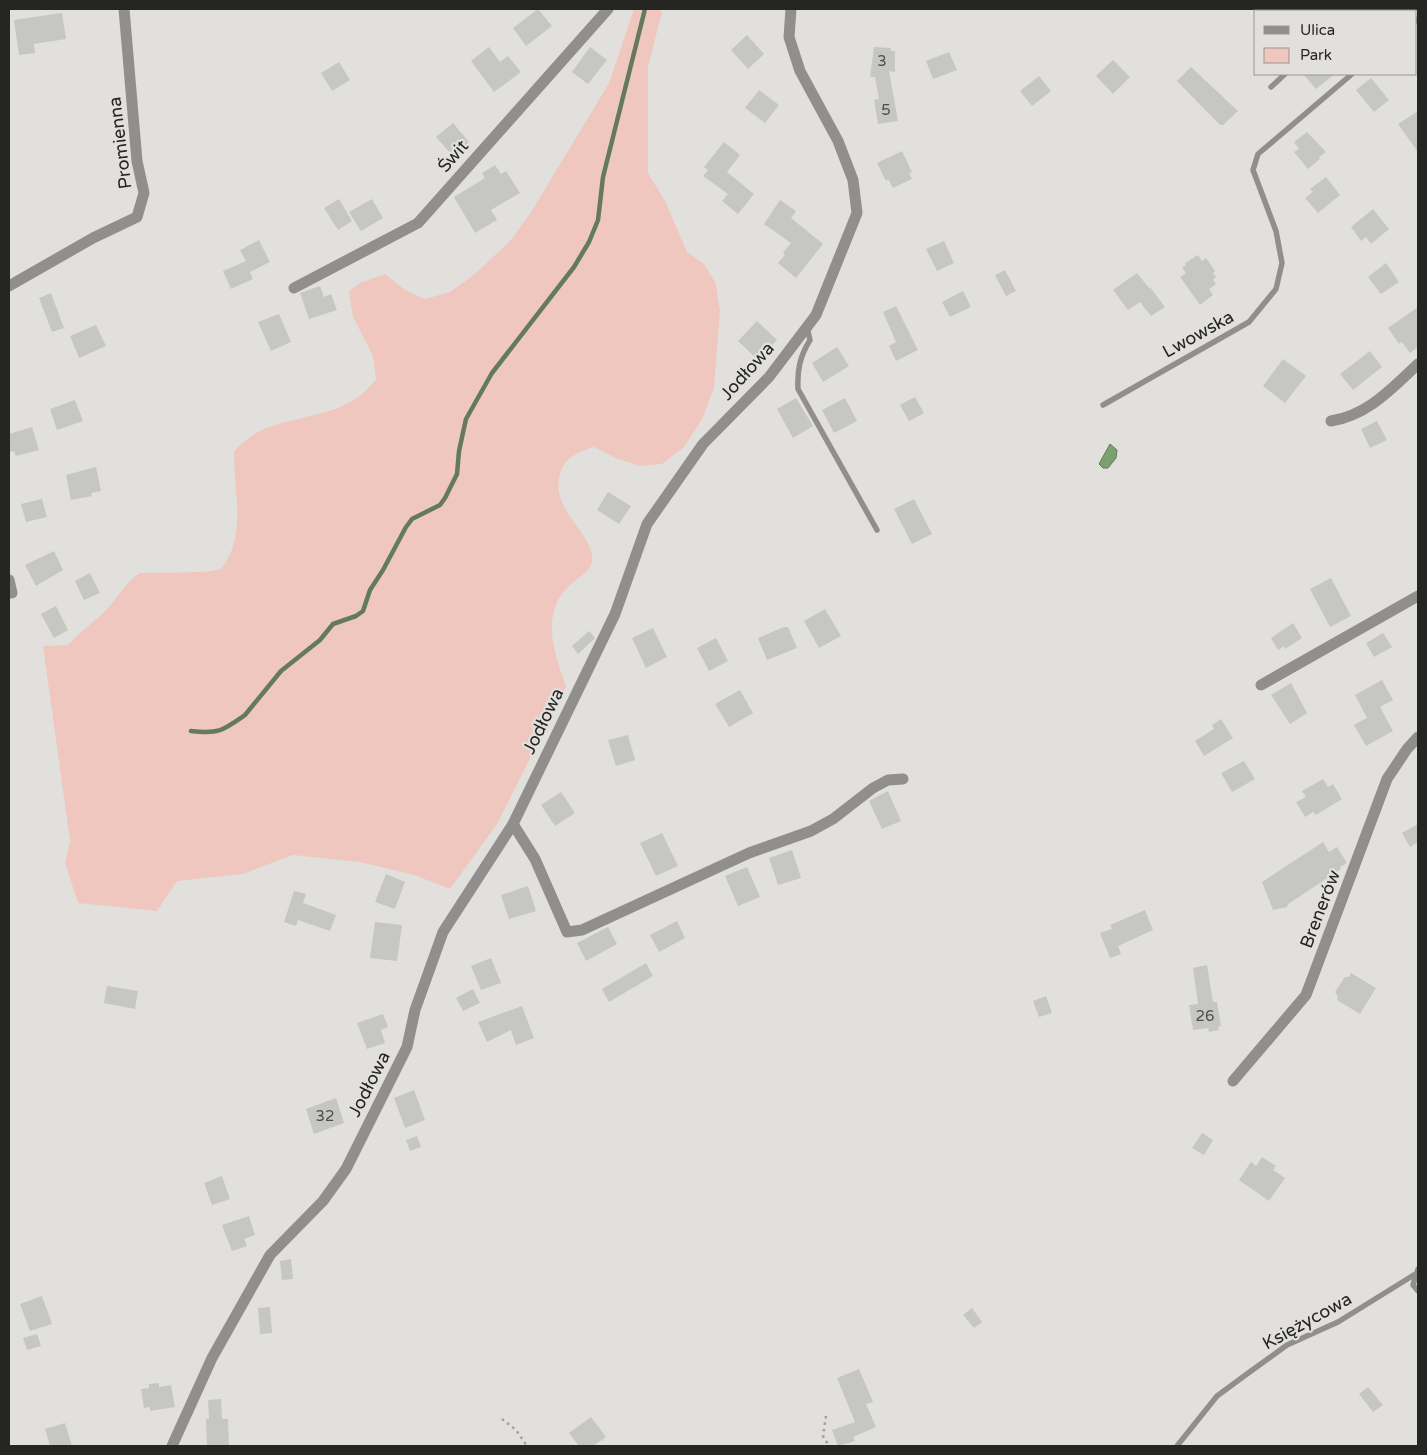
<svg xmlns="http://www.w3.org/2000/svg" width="1427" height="1455" viewBox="0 0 1427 1455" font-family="'Varela Round',sans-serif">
	<rect width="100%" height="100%" fill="#e2e0dc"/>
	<path fill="#f0c7be" d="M634,9h23l5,3 -14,55v106l17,28 22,51 17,12 12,20 4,27 -6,77 -12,31 -18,28 -22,17 -22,2 -22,-7 -24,-12c-18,6 -31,11 -35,31 -6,35 37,58 33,84 -2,10 -14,16 -21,22 -32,29 -17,68 -5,103l-69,137 -47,65 -36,-14 -54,-13 -67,-7 -50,19 -66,7 -20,30 -79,-8 -13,-40 5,-22 -27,-195 25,-1c13,-14 25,-22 38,-35 12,-12 19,-28 34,-37l64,-1 17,-3c27,-34 12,-78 13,-118 11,-11 23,-21 38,-25 36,-12 80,-12 104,-47l-3,-23 -20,-39 -4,-26 11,-8 25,-9 20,16 20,9 25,-7 25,-18 36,-34 22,-31 76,-126z"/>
	<path fill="#7da071" stroke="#637b5a" d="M1110,444l7,6 -1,8 -8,10h-5l-4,-4z"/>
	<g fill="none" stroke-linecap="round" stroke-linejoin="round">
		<path stroke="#637b5a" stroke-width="4.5" d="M191,731c28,3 31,0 54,-16l36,-44 39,-31 13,-16 23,-8 7,-5 7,-21 13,-20 23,-43 6,-8 28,-14 5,-7 12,-24 2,-23 7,-32 26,-46 82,-106 15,-25 9,-22 5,-43 42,-168"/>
	</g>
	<path fill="#c6c6c2" d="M538,9l14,17 -26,20 -13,-18z
		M62,13l4,26 -32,5 1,9 -16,2 -5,-35z
		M747,35l17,19 -16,15 -17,-19z
		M489,47l11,15 8,-6 13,16 -27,20 -23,-31z
		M590,47l17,13 -19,24 -16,-12z
		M874,47l17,1v3h4v21l-6,-1 9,50 -20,3 -4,-24 5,-1 -4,-22h-5z
		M949,52l8,18 -24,9 -7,-18z
		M1113,60l17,17 -17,17 -17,-18z
		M339,62l11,18 -18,11 -11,-18z
		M1191,67l47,44 -15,14h-3l-43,-44z
		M1303,74h32l-19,15z
		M1039,76l12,15 -19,15 -12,-15z
		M1371,78l18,22 -15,12 -18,-22z
		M759,90l20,15 -14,18 -20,-15z
		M1418,111v41l-20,-28z
		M453,123l16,19 -16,14 -17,-19z
		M1307,132l19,20 -7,5 1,2 -12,10 -14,-17 5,-3 -5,-7z
		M724,142l16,13 -13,17 27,22 -16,20 -16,-13 6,-7 -25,-18 5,-6 -4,-3z
		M902,151l10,21 -3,1 3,6 -19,9 -5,-9 -2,2 -9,-18z
		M495,165l6,9 5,-3 14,22 -29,17 6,10 -22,13 -21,-36 31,-19 -3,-5z
		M1326,177l14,18 -22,18 -13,-15 8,-6 -3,-3z
		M339,199l13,22 -14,9 -14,-22z
		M372,199l11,19 -22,13 -12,-19z
		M780,200l16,11 -5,7 32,26 -27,34 -18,-15 7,-8 -2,-2 8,-10 -27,-19z
		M1373,209l16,20 -18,15 -5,-7 -5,4 -10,-14z
		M259,240l11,22 -20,10 3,7 -22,10 -8,-18 23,-10 -6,-11z
		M944,241l10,22 -17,8 -11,-22z
		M1198,255l4,6 4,-3 9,13 -2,2 3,4 -3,3 3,4 -7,5 4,6 -13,10 -20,-28 6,-4 -4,-5 4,-3 -1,-2z
		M1386,263l13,19 -18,12 -13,-17z
		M1005,270l11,21 -10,5 -11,-21z
		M1137,273l12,15 1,-1 15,20 -14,9 -11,-14 -12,8 -15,-20z
		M320,286l4,11 7,-3 6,16 -28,9 -9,-26z
		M963,291l8,16 -21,10 -8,-15z
		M51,293l13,35 -12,4 -13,-34z
		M896,306l22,44 -22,11 -7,-15 7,-4 -13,-30z
		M1418,307v40l-8,6 -8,-11 -3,2 -11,-16z
		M279,314l12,28 -20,9 -13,-29z
		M757,321l20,19 -19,20 -20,-19z
		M96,325l10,21 -27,12 -9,-22z
		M837,347l12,19 -26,16 -11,-19z
		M1370,351l12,16 -29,23 -13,-16z
		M1283,359l23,17 -21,27 -22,-17z
		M915,397l9,16 -15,8 -9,-16z
		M796,398l17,28 -20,12 -16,-29z
		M845,398l12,23 -23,12 -12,-23z
		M75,400l8,21 -26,9 -7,-21z
		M1377,421l10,19 -17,8 -9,-19z
		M32,427l7,23 -23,6 -2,-5 -5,1v-18z
		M96,467l5,24 -10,2 1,3 -21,4 -5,-25z
		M608,492l23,14 -12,18 -22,-14z
		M42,499l5,18 -21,5 -5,-18z
		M914,499l18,35 -20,10 -18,-35z
		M54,551l9,19 -27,16 -11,-21z
		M90,573l10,20 -16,7 -9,-19z
		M1331,578l20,38 -21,11 -20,-38z
		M56,606l12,24 -14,8 -13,-24z
		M825,609l16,27 -22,12 -15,-27z
		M1293,623l9,15 -17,11 -1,-3 -6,4 -7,-12z
		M784,627h4l9,21 -30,12 -9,-22z
		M653,628l14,29 -21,11 -14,-30z
		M589,631l6,7 -17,16 -6,-8z
		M1383,633l9,14 -18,10 -8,-14z
		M716,638l12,23 -19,10 -12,-23z
		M1382,680l11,20 -13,7 13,24 -27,15 -12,-21 13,-7 -12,-23z
		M1291,683l16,30 -17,11 -19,-29z
		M740,690l13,23 -24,14 -14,-23z
		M1221,719l12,19 -29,18 -9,-15 19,-12 -2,-4z
		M628,735l7,25 -19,6 -8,-26z
		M1244,761l11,18 -23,13 -11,-19z
		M1323,779l5,8 5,-3 9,15 -26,16 -3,-3 -8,5 -9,-15 10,-5 -4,-6z
		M888,791l13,30 -19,8 -13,-28z
		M561,792l14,21 -20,13 -14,-21z
		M1418,824v18l-8,5 -8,-14z
		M662,833l16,33 -22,10 -16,-33z
		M1323,842l6,10 8,-5 10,16 -7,4 1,2 -53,35 -1,3 -14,3 -11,-28z
		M792,850l9,28 -23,7 -9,-27z
		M747,867l13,30 -22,9 -13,-30z
		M386,874l19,8 -10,27 -20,-7z
		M528,886l8,25 -27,8 -8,-24z
		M294,891l12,3 -3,9 33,12 -6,16 -32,-11 -2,6 -12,-4z
		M1145,910l8,20 -35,16 3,8 -11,4 -10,-25 12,-4 -2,-4z
		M677,921l8,17 -26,14 -9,-17z
		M375,922l27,3 -5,36 -27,-3z
		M608,927l9,17 -31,17 -9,-18z
		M491,958l10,25 -20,7 -10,-24z
		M646,963l7,13 -44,26 -7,-13z
		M1207,965l6,37h4l4,24 -3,1 1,3 -10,2 -1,-4 -15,2 -4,-25 9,-1 -5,-36z
		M1351,973l25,15 -16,26 -23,-14 1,-3 -3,-5 10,-15h4z
		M107,986l31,5 -3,18 -31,-6z
		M473,989l7,14 -17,8 -7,-13z
		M1046,996l6,17 -13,4 -6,-16z
		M522,1006l12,32 -18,7 -5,-15 -24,12 -9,-20z
		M383,1014l5,13 -7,3 4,13 -18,6 -10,-26z
		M414,1090l11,30 -20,8 -11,-30z
		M336,1098l8,25 -30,11 -8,-25z
		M1202,1133l11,7 -9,15 -12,-7z
		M417,1136l4,11 -11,4 -4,-11z
		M1262,1157l14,9 -3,4 12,8 -16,23 -30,-21 12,-18 5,4z
		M222,1176l8,23 -18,6 -8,-22z
		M249,1216l6,19 -11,4 3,7 -15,5 -10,-26z
		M291,1259l2,20 -11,1 -2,-19z
		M42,1296l10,28 -22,7 -10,-27z
		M270,1307l2,26 -12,1 -2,-26z
		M972,1308l10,14 -8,6 -11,-13z
		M37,1334l4,12 -14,4 -4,-12z
		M859,1369l14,33 -7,2 10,23 -23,10 2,4 -17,5 -6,-16 23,-8 -18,-44z
		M159,1383v4l12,-2 4,22 -25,4v-4l-6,1 -3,-19 8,-1v-4z
		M1368,1387l15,18 -10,7 -14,-18z
		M221,1399l1,20h6l1,27h-22l-1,-27h3l-1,-19z
		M591,1417l15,20 -13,9h-14l-10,-13z
		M65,1423l7,23h-22l-5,-17z"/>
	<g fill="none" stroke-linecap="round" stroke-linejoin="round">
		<path stroke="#a2a09d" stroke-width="2.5" stroke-dasharray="2.5 4" stroke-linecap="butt" d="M1407,9l2,2
			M826,1416l-3,20 6,10
			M502,1419l14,11 11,16"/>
		<path stroke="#918f8e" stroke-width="5.5" d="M1354,11l3,-2
			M1416,21l2,-2
			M1271,87l14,-13
			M807,327l3,13c-10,16 -13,30 -12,49l79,141
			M1103,405l146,-83 27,-33 6,-26 -6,-32 -23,-61 5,-16 94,-80
			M1418,1269l-5,16 5,6
			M1177,1446l40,-50 34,-25 36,-26 51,-23 79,-49"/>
		<path stroke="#918f8e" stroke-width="11" d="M9,286l84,-48 44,-21 7,-24 -7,-32 -13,-152
			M294,288l124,-65 190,-214
			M1331,421c37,-6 60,-32 87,-57
			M9,580l3,13
			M1261,685l157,-89
			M513,824l22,35 32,73 15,-2 167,-77 62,-22 22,-12 40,-31 15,-8 15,-1
			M1233,1081l73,-86 81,-216 20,-30 11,-12
			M172,1446l40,-88 58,-103 53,-54 23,-32 61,-122 8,-37 28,-78 70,-108 102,-210 32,-90 56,-80 66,-67 47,-62 41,-102 -4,-33 -15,-39 -38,-70 -11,-34 2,-28"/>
	</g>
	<g text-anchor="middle" stroke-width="4.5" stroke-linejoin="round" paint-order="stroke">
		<g font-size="15" fill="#4d4d4b">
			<text x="882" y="66">3</text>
			<text x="886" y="115">5</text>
			<text x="1205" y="1021">26</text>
			<text x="325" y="1121">32</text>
		</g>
		<g font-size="18" fill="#252523" stroke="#e2e0dc">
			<text transform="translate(120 143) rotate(-97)" y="6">Promienna</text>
			<text transform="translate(453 156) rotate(-49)" y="6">Świt</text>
			<text transform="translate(1198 334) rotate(-29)" y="6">Lwowska</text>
			<text transform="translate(747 371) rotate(-48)" y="6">Jodłowa</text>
			<text transform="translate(543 721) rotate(-64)" y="6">Jodłowa</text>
			<text transform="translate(1320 909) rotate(-69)" y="6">Brenerów</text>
			<text transform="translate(369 1084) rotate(-63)" y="6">Jodłowa</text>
			<text transform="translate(1307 1321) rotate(-29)" y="6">Księżycowa</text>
		</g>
	</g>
	<rect width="1427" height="1455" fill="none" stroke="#252523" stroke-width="20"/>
	<rect x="1254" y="10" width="162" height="65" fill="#e2e0dc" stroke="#969592"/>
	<rect x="1264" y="26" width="25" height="8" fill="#918f8e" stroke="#969592"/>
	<text x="1300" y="35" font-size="15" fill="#252523">Ulica</text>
	<rect x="1264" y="48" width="25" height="15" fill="#f0c7be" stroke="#969592"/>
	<text x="1300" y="60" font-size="15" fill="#252523">Park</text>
</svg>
